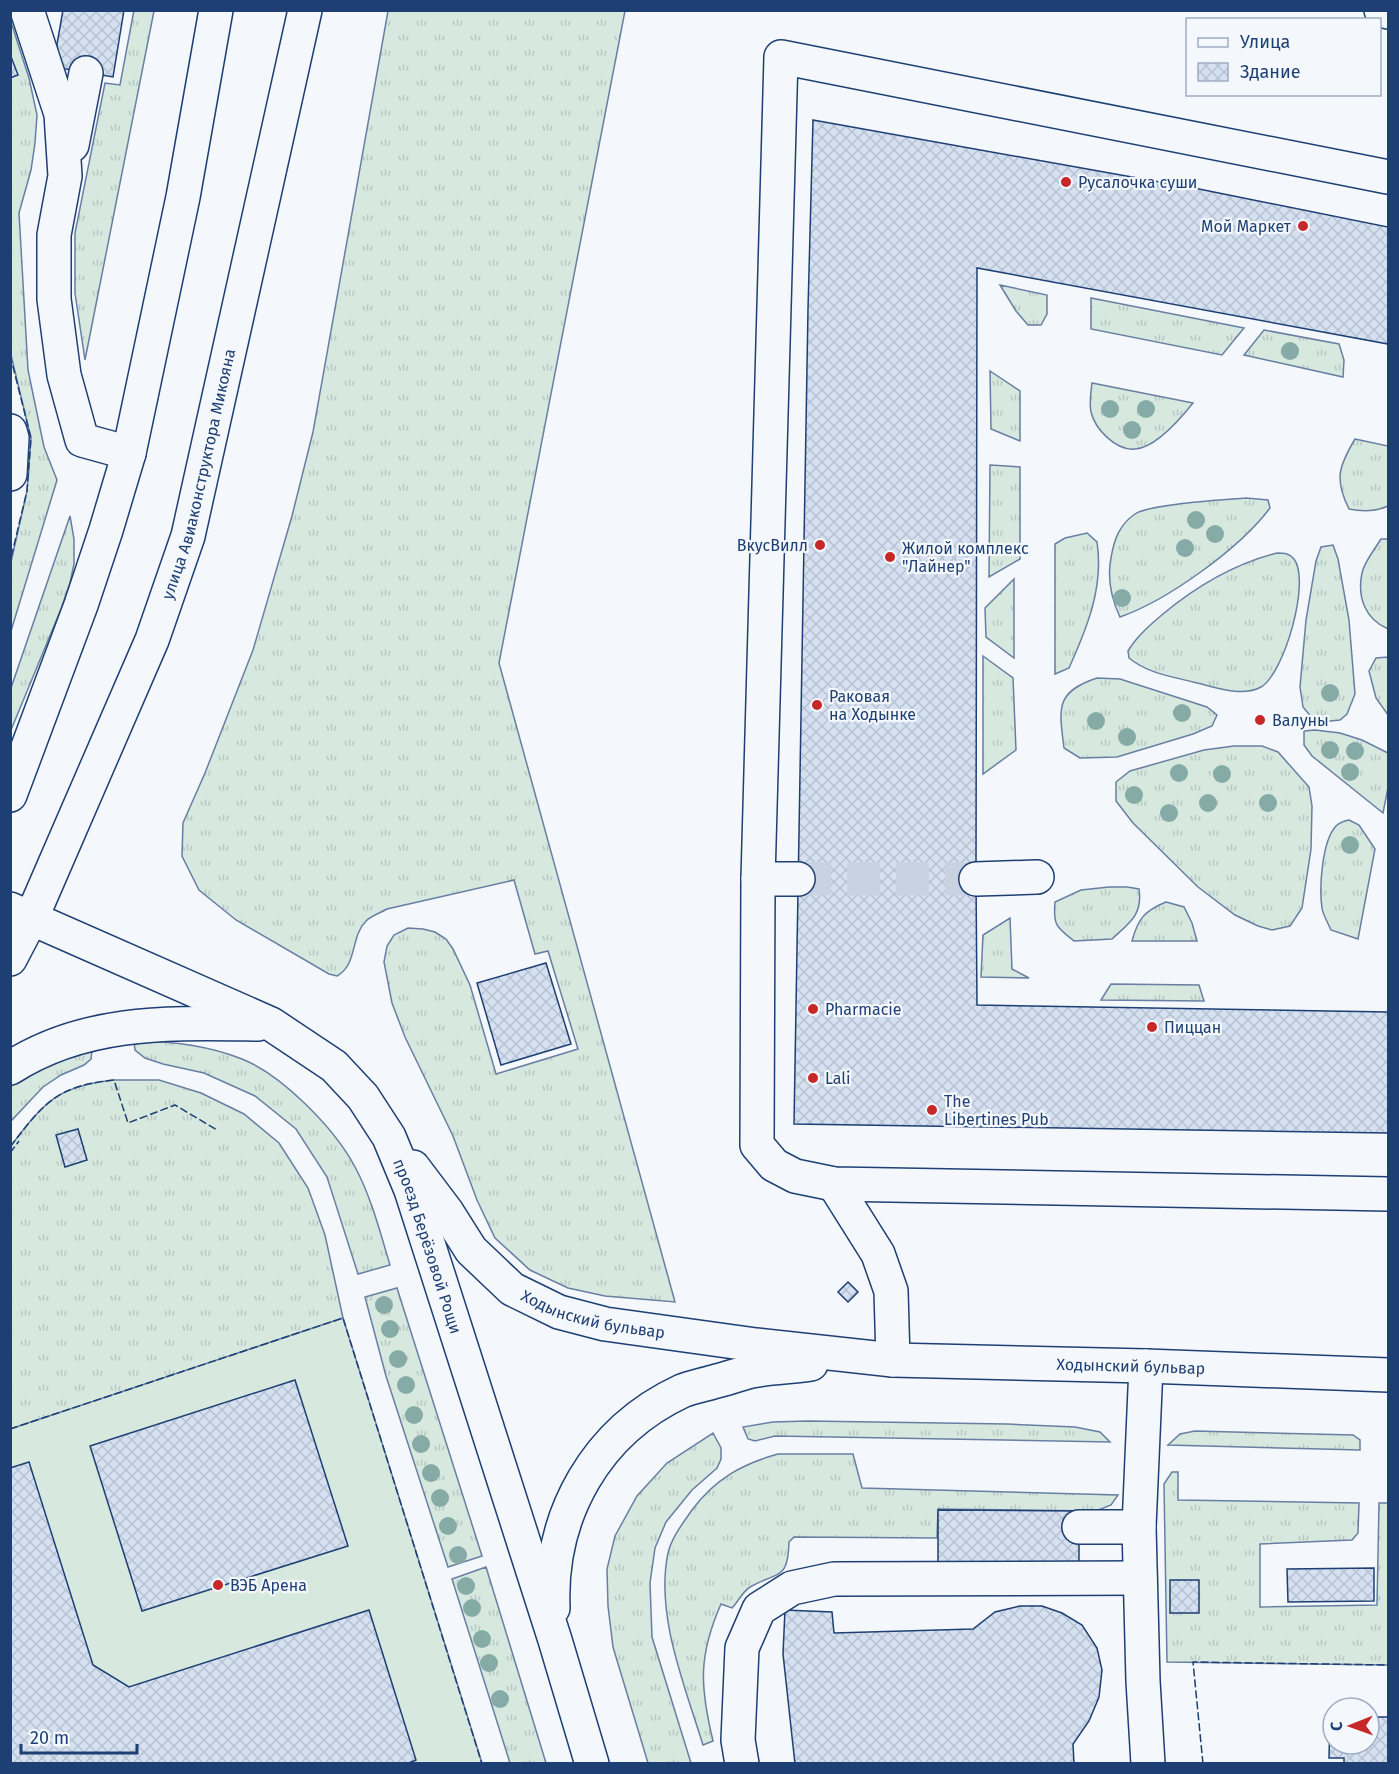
<svg xmlns="http://www.w3.org/2000/svg" width="1399" height="1774" viewBox="0 0 1399 1774" font-family="'Fira Sans',sans-serif">
	<defs>
		<pattern id="grass-tufts" width="24" height="20" patternUnits="userSpaceOnUse" patternTransform="scale(1.5)"><rect width="24" height="20" fill="#d7e8df"/><path d="M3 7l-1-3M5 7V3M7 7l1-3M15 17l-1-3M17 17v-4M19 17l1-3" fill="none" stroke="#b8c8c3"/></pattern>
		<pattern id="building-cross-hatch" width="8" height="8" patternUnits="userSpaceOnUse" patternTransform="scale(1.5)"><rect width="8" height="8" fill="#d5e0f0"/><path d="M0 0l8 8M0 8l8-8" fill="none" stroke="#b6c1d1"/></pattern>
	</defs>
	<rect width="100%" height="100%" fill="#f4f7fb"/>
	<path fill="url(#grass-tufts)" stroke="#687fa3" stroke-width="1.5" d="M134,10l20,1 -69,349 -10,-67v-60l30,-150 15,2z
		M388,11h237l-126,652 176,639 -70,-6 -37,-8 -38,-18 -35,-32 -18,-38 -24,-64 -48,-99 -13,-34 -8,-41 3,-16 7,-11 14,-7 15,1 12,3 11,7 7,10 17,36 26,89 82,-25 -30,-98 -13,3 -21,-74 -127,29c-7,4 -16,7 -21,12 -16,16 -8,43 -29,55l-8,-2 -93,-54 -37,-30 -17,-34 1,-33 22,-50 48,-123 39,-134 21,-84z
		M11,22l18,56 8,37 -2,28 -4,27 -12,43 9,157 16,77 13,33 -46,151v-69l16,-71 4,-53 -20,-83z
		M1000,285l47,10v19l-6,11h-13l-12,-14z
		M1091,298l153,30 -22,27 -131,-26z
		M1264,330l75,14 5,16 -1,17 -99,-22z
		M990,371l30,20v50l-29,-12z
		M1092,383l101,20c-12,15 -38,45 -58,46 -19,2 -40,-20 -44,-37 -2,-9 0,-20 1,-29z
		M1355,439l33,7v60c-13,6 -25,6 -39,3 -15,-30 -10,-43 6,-70z
		M990,465l30,2v92l-31,18z
		M1246,498l22,2 2,8c-31,41 -102,92 -150,109 -9,-19 -13,-38 -9,-59 3,-18 8,-33 24,-44 15,-10 89,-14 111,-16z
		M70,516l4,23v25l-4,19 -9,26 -50,121v-42z
		M1087,533l10,9c7,45 -10,86 -28,126l-14,6v-130l10,-6z
		M1381,539h7v90c-23,-10 -31,-32 -26,-56 2,-11 13,-24 19,-34z
		M1333,545l5,14 11,61 6,74 -8,20 -7,6 -10,1 -17,-2 -10,-12 -3,-20 6,-67 10,-59 5,-14z
		M1277,553c7,0 12,0 17,6 17,22 -10,115 -33,128 -20,11 -49,-1 -68,-5 -23,-6 -46,-9 -64,-24l-1,-7c9,-15 22,-26 35,-37 35,-29 71,-50 114,-61z
		M1014,579v79l-28,-21 -1,-29z
		M983,656l30,22 3,72 -33,24z
		M1388,657v58l-12,-17 -7,-27 7,-13z
		M1097,678l23,1 87,28 10,8 -5,11 -19,8 -76,23 -37,1 -16,-10c-5,-40 -9,-56 33,-70z
		M1315,730l25,3 22,7 26,13v35l-5,25 -71,-57 -8,-11v-14z
		M1234,746h28l16,6 31,35 3,19 -1,43 -9,59 -12,18 -18,4 -14,-4 -23,-11 -37,-28 -65,-64 -17,-22v-19l14,-11 74,-21z
		M1349,820l10,5 16,24 -17,90 -27,-9c-3,-7 -8,-15 -9,-22 -3,-21 0,-67 14,-82 4,-4 8,-5 13,-6z
		M1109,887h18l12,2c4,26 -10,34 -27,50l-38,2c-18,-14 -21,-16 -19,-39l26,-12z
		M1166,902l18,5 8,16 5,18h-65c6,-22 12,-30 34,-39z
		M1010,918l2,51 17,9 -48,-1 2,-42z
		M1111,984l88,1 5,16 -103,-1z
		M134,1041c38,0 73,4 108,18 40,16 91,68 112,106 17,31 26,67 36,100l-32,9 -31,-97 -31,-48 -41,-33 -51,-23 -41,-9 -18,-6 -10,-8z
		M92,1050l-1,9 -7,6 -23,10 -18,12 -32,34v-42l15,-10z
		M114,1080h45l42,13 43,21 35,29 29,45 17,47 18,83 -332,111 -1,-282c34,-44 46,-61 104,-67z
		M397,1288l85,268 -34,11 -62,-191 -21,-79z
		M808,1421l199,3 68,3 25,5 10,10 -335,-6 -20,5 -7,-2 -5,-12 30,-5z
		M1195,1431l158,4 7,5v10l-192,-5 12,-11z
		M713,1433l8,15v11l-4,9 -25,22 -26,32 -11,26 -5,35 2,54 39,126h-43l-35,-116 -5,-41 -1,-37 8,-33 22,-40 30,-33z
		M778,1454h75l9,34 256,7 -7,10 -15,6 -158,-2 -1,29 -143,-1 -5,5c-1,39 -11,29 -39,45 -7,4 -12,15 -18,21l-11,-4c-23,52 -21,83 -8,137l-10,4c-18,-59 -48,-130 -35,-192 4,-16 15,-30 24,-43 23,-31 50,-46 86,-56z
		M1172,1472h6v28l181,3 -1,30 -6,7 -92,4v63l117,-2 2,-102h9v162l-221,-3 -3,-178z
		M486,1567l60,196h-36l-58,-184z"/>
	<path fill="#d7e8df" stroke="#687fa3" stroke-width="1.5" d="M343,1318l139,445h-471l-1,-334z"/>
	<path fill="url(#building-cross-hatch)" stroke="#1d3f73" stroke-width="1.5" d="M63,10h61l-11,67 -60,-10z
		M10,54l8,21 -8,3z
		M813,120l386,69 189,38v117l-411,-76 -1,611 1,126 411,7v121l-594,-9 14,-815z
		M546,963l25,81 -70,21 -24,-82z
		M78,1129l9,31 -22,7 -9,-32z
		M848,1282l10,10 -10,10 -10,-10z
		M295,1380l53,166 -206,65 -52,-165z
		M29,1462l64,203 36,22 240,-77 47,150 -9,4h-397v-296z
		M938,1510l141,1v53l-141,-1z
		M1374,1568v33l-86,1 -1,-33z
		M1170,1580h29v33h-29z
		M1020,1606h22l20,7 20,12 15,23 5,22 -3,27 -10,24 -16,23 1,20h-279l-12,-110 2,-44 47,2 2,21 139,-4 22,-17z
		M1330,1716h3v28h36v-27h19v47h-44v-6h-15z"/>
	<g fill="none" stroke-linecap="round" stroke-linejoin="round">
		<path stroke="#c9d2e0" stroke-width="33" stroke-dasharray="33 16" stroke-linecap="butt" d="M798,879h178"/>
		<g stroke="#1d3f73" stroke-width="36">
			<g id="minor">
				<path d="M27,10l34,104 4,62 -11,59v64l10,76 18,65 47,13"/>
				<path d="M1381,10l7,2"/>
				<path d="M72,145l14,-72"/>
				<path d="M1388,177l-607,-120 -23,822 -1,266 17,20 21,11 39,8 554,10"/>
				<path d="M10,431l2,7 -2,36"/>
				<path d="M10,795l71,-190 25,-75 23,-77 54,-256 33,-187"/>
				<path d="M758,879h40"/>
				<path d="M976,879l61,-2"/>
				<path id="s1" d="M10,909l261,115 63,42 29,31 26,40 22,53 144,450 37,124"/>
				<path id="s2" d="M10,959l21,-40 121,-279 36,-104 117,-526"/>
				<path d="M10,1068c76,-49 162,-45 248,-44"/>
				<path id="s3" d="M413,1167l34,45 24,38 41,39 47,23 46,12 151,21 137,15 253,6 242,9"/>
				<path d="M834,1184l44,70 13,37 2,69"/>
				<path d="M1146,1366l-7,161 4,154 5,83"/>
				<path d="M1079,1527h60"/>
				<path d="M553,1608c-4,-93 43,-177 129,-217 9,-4 21,-6 31,-9 13,-3 26,-8 39,-11 19,-4 40,-4 59,-7"/>
				<path d="M742,1764l-4,-24 4,-92 17,-39 33,-21 42,-9 306,-1"/>
			</g>
		</g>
		<use href="#minor" stroke="#f4f7fb" stroke-width="33"/>
		<path stroke="#1d3f73" stroke-width="1.5" stroke-dasharray="8 3" stroke-linecap="butt" d="M10,355l21,83 -4,53 -17,71
			M10,1147c34,-44 46,-61 104,-67l14,43 47,-18 42,25
			M10,1153l9,-12
			M10,1429l333,-111 139,446
			M1203,1764l-10,-102 195,3"/>
	</g>
	<g fill="#86aba6">
		<circle cx="1290" cy="351" r="9"/>
		<circle cx="1110" cy="409" r="9"/>
		<circle cx="1146" cy="409" r="9"/>
		<circle cx="1132" cy="430" r="9"/>
		<circle cx="1196" cy="520" r="9"/>
		<circle cx="1215" cy="534" r="9"/>
		<circle cx="1185" cy="548" r="9"/>
		<circle cx="1122" cy="598" r="9"/>
		<circle cx="1330" cy="693" r="9"/>
		<circle cx="1182" cy="713" r="9"/>
		<circle cx="1096" cy="721" r="9"/>
		<circle cx="1127" cy="737" r="9"/>
		<circle cx="1330" cy="750" r="9"/>
		<circle cx="1355" cy="751" r="9"/>
		<circle cx="1350" cy="772" r="9"/>
		<circle cx="1179" cy="773" r="9"/>
		<circle cx="1222" cy="774" r="9"/>
		<circle cx="1134" cy="795" r="9"/>
		<circle cx="1208" cy="803" r="9"/>
		<circle cx="1268" cy="803" r="9"/>
		<circle cx="1169" cy="813" r="9"/>
		<circle cx="1350" cy="845" r="9"/>
		<circle cx="384" cy="1305" r="9"/>
		<circle cx="390" cy="1329" r="9"/>
		<circle cx="398" cy="1359" r="9"/>
		<circle cx="406" cy="1385" r="9"/>
		<circle cx="414" cy="1415" r="9"/>
		<circle cx="421" cy="1444" r="9"/>
		<circle cx="431" cy="1473" r="9"/>
		<circle cx="440" cy="1498" r="9"/>
		<circle cx="448" cy="1526" r="9"/>
		<circle cx="458" cy="1555" r="9"/>
		<circle cx="466" cy="1586" r="9"/>
		<circle cx="472" cy="1608" r="9"/>
		<circle cx="482" cy="1639" r="9"/>
		<circle cx="489" cy="1663" r="9"/>
		<circle cx="500" cy="1699" r="9"/>
	</g>
	<g fill="#c62828" stroke="#f4f7fb" stroke-width="2">
		<circle cx="1066" cy="182" r="6"/>
		<circle cx="1303" cy="226" r="6"/>
		<circle cx="820" cy="545" r="6"/>
		<circle cx="890" cy="557" r="6"/>
		<circle cx="817" cy="705" r="6"/>
		<circle cx="1260" cy="720" r="6"/>
		<circle cx="813" cy="1009" r="6"/>
		<circle cx="1152" cy="1027" r="6"/>
		<circle cx="813" cy="1078" r="6"/>
		<circle cx="932" cy="1110" r="6"/>
		<circle cx="218" cy="1585" r="6"/>
	</g>
	<g text-anchor="middle" stroke-width="4.5" stroke-linejoin="round" paint-order="stroke">
		<g font-size="16" fill="#1d3f73" stroke="#f4f7fb" text-anchor="start">
			<text x="1078" y="188">Русалочка суши</text>
			<text x="1291" y="232" text-anchor="end">Мой Маркет</text>
			<text x="808" y="551" text-anchor="end">ВкусВилл</text>
			<text x="902" y="554">Жилой комплекс<tspan x="902" dy="18">"Лайнер"</tspan></text>
			<text x="829" y="702">Раковая<tspan x="829" dy="18">на Ходынке</tspan></text>
			<text x="1272" y="726">Валуны</text>
			<text x="825" y="1015">Pharmacie</text>
			<text x="1164" y="1033">Пиццан</text>
			<text x="825" y="1084">Lali</text>
			<text x="944" y="1107">The<tspan x="944" dy="18">Libertines Pub</tspan></text>
			<text x="230" y="1591">ВЭБ Арена</text>
		</g>
		<g font-size="16" fill="#1d3f73" stroke="#f4f7fb">
			<text dy="6" stroke="none"><textPath href="#s2" startOffset="522">улица Авиаконструктора Микояна</textPath></text>
			<text dy="6" stroke="none"><textPath href="#s1" startOffset="567">проезд Берёзовой Рощи</textPath></text>
			<text dy="6" stroke="none"><textPath href="#s3" startOffset="244">Ходынский бульвар</textPath></text>
			<text dy="6" stroke="none"><textPath href="#s3" startOffset="786">Ходынский бульвар</textPath></text>
		</g>
	</g>
	<rect width="1399" height="1774" fill="none" stroke="#1d3f73" stroke-width="24"/>
	<rect x="1186" y="18" width="195" height="78" fill="#f4f7fb" stroke="#9eadc5" stroke-width="1.5"/>
	<rect x="1198" y="38" width="30" height="9" fill="#f4f7fb" stroke="#9eadc5" stroke-width="1.5"/>
	<text x="1240" y="48" font-size="18" fill="#1d3f73">Улица</text>
	<rect x="1198" y="63" width="30" height="18" fill="url(#building-cross-hatch)" stroke="#9eadc5" stroke-width="1.5"/>
	<text x="1240" y="78" font-size="18" fill="#1d3f73">Здание</text>
	<g transform="translate(1351 1726) rotate(269)"><circle r="28" fill="#f4f7fb" stroke="#9eadc5" stroke-width="1.5"/>
	<path d="M0-4.5L10 22L0 15L-10 22Z" fill="#c62828"/>
	<text y="-9" font-size="16" font-weight="bold" text-anchor="middle" fill="#1d3f73">С</text>
	</g>
	<path d="M21 1744v9h116v-9" fill="none" stroke="#1d3f73" stroke-width="3"/>
	<text x="30" y="1744" font-size="18" fill="#1d3f73" stroke="#f4f7fb" stroke-width="4.5" paint-order="stroke">20 m</text>
</svg>
